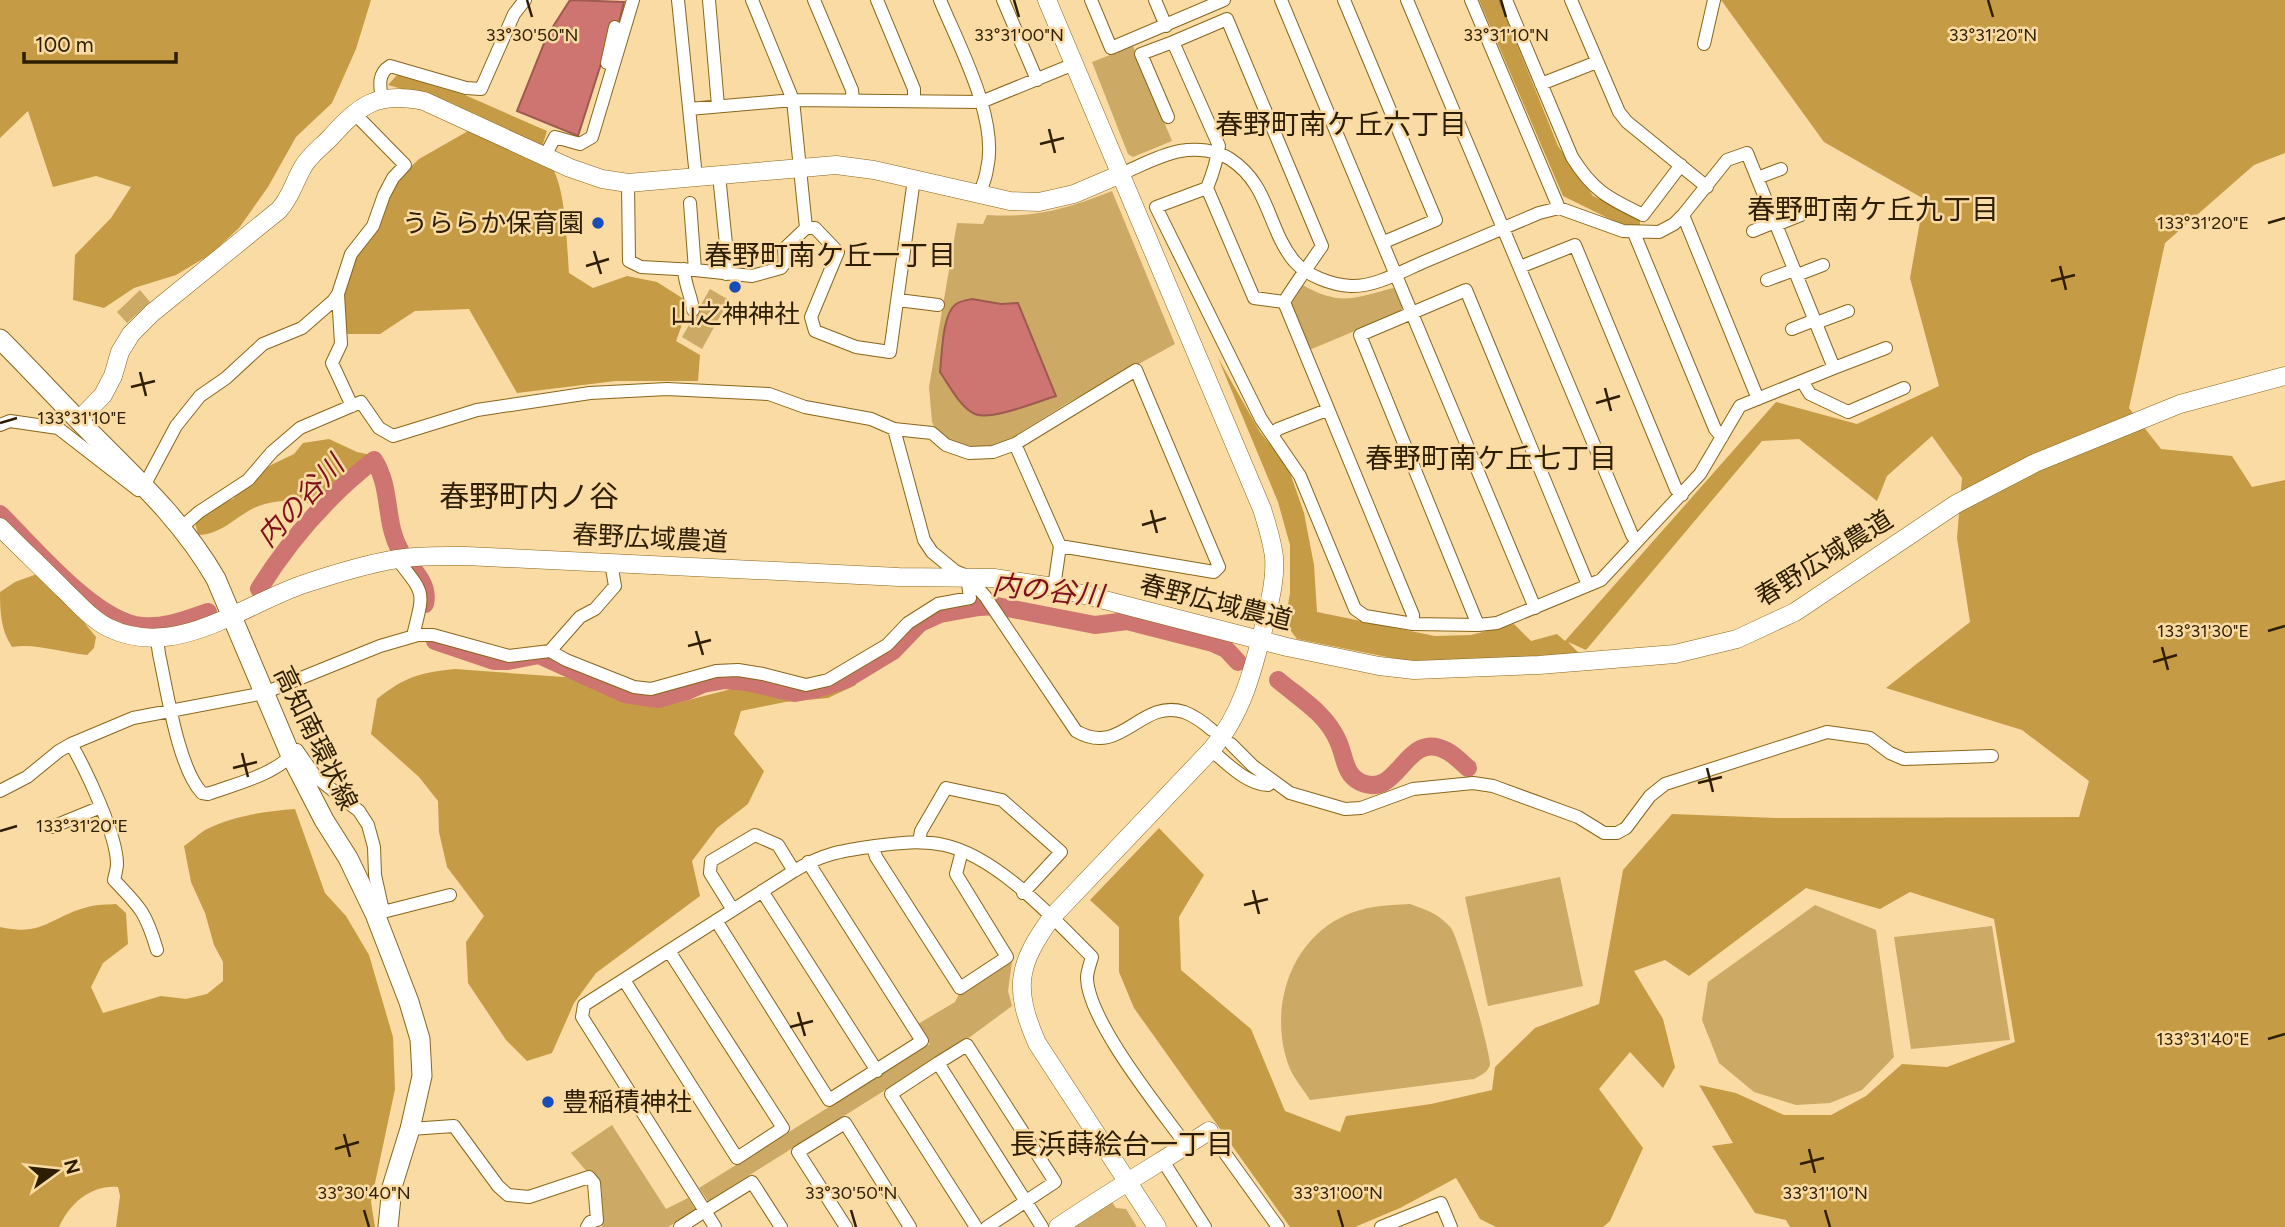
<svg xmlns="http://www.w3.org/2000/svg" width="2285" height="1227" viewBox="0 0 2285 1227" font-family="Figtree,'Noto Sans JP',sans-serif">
	<rect width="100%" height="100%" fill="#fadba3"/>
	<path fill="#cca965" d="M1133,46l39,95 -39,16 -5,-3 -36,-92z
		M1112,191l63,153 -109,60 -69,43 -34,1 -25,-14 -6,-12 -3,-35 28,-164 26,1 4,-9c48,3 80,-6 125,-24z
		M1301,284c38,22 52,15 92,4l5,3 6,15 -4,6 -93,39 -18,-48z
		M710,289l19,11 -27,49 -20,-12z
		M140,290l10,12 -23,21 -10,-11z
		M1560,877l23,109 -95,20 -23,-109z
		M1410,904c17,6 29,10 41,24 7,8 40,126 39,137 -2,7 -10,11 -16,14l-164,21c-6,-10 -15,-20 -20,-31 -22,-55 -3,-125 52,-152 22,-11 44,-12 68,-13z
		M1815,905l61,25 18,127 -32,33 -32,13 -34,2 -42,-13 -35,-29 -17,-43 6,-38z
		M1992,926l18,114 -99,9 -17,-112z
		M1009,959l3,3 -4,29 4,15 -42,31 -262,164 -9,-13 231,-144 -12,-20 37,-22 4,-8z
		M612,1125l54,84 22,-11 8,12 -28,17h-66l-3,-41 -28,-33z
		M1110,1199l6,9 10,1 11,18h-72z"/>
	<path fill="#c59b46" d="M0,0h371l-15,49 -24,54 -36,34 -28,50 -29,41 -28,26 -35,21 -42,13 -30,20 -31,-8 2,-45 36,-37 20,-31 -35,-11 -43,11 -25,-76 -28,27z
		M1479,0h20l59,146 35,50 47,23v7l-20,-2 -57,-28z
		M1721,0h564v153l-31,12 -89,78 -36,165 32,41 71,7 20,31 33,-7v747h-495l-4,-7 -31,-7 -43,-67 21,-3 -34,-58 37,8 48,22h47l35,-19 36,-32 45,3 68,-25 -21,-123 -84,-27 -30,17 -74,-21 -117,88 -24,-16 -31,11 29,48 12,48 -12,21 -33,-36 -31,37 44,59 -33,73 -7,6h-107l-16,-8 -24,-41 -56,30 -45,19h-65l-156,-219 -15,-36v-45l-29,-27 69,-72 45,47 -25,42 2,53 70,59 34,82 55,21 6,-16 85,-12 61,-14 3,-23 40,-39 64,-24 24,-134 49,-56 104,4 303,-1 10,-36 -67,-51 -136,-42 84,-66 -13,-84 5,-60 -30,-42 -45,40 -10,25 -78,-62 -37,2 -176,209 -18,-8 11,11 -106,10 -66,-2 -110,-22 -12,-16 5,-30v-48l-12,-43 -60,-144 42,74 28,35 16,46 10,52 3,47 118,24 36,-1 43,-11 17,17 26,-7 8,7 211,-239 81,22 82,-38 -29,-108 14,-79 -100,-57z
		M397,75l68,20 82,36 -5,16 -93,-45 -61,-17z
		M468,131c15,3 70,23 80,32 18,15 19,86 21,110l24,15 34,-12 30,6 33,21 -14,38 24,14 -2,26h-82l-99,12 -48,-84 -54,2 -35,23h-39l-2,-29 10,-38 30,-43 18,-44 22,-21z
		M329,439l28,13 19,4c-18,12 -29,32 -48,44 -11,7 -24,2 -36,1 -8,-1 -19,1 -27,3 -25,6 -40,31 -67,31l-3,-13 14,-15 24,-8 17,-18 21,-16 23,-11 9,-11z
		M37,574l31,29 28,34 -2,11 -7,7c-25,-2 -51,-12 -75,-8 -11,-17 -12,-34 -12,-55l15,-10z
		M455,669l136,10 33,21 33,8 90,-23 53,-3 45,-11 11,14 -28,13 -43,4 -44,9 -7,23 30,37 -16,33 -31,24 -25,33 8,35 -104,77 -22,30 -22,50 -25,8 -21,-21 -38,-57 -2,-41 18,-26 -37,-49 -8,-35 -1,-31 -19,-24 -48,-43 6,-35c28,-22 41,-26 78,-30z
		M295,809l30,84 21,23 23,39 24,82 2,52 -24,113 4,25h-259l4,-31 -2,-9c-27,-2 -48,16 -59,40h-59v-300c44,10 51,-11 88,-20 9,-3 19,-2 28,-3l10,9 2,31 -25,19 -12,24 12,26 58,-17 25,3 21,-5 16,-13v-19l-9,-17 -9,-32 -14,-31 -7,-36c8,-5 15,-13 23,-17 26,-13 59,-18 88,-20z"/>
	<path fill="#ce7471" stroke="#9e5a4f" stroke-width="2" d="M570,0l54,2 -5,21h-5l-36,113 -61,-25 30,-75z
		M972,299l29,5 17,-1 38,93c-17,5 -65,25 -81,18 -15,-7 -26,-29 -35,-42 2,-17 2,-58 16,-68 4,-3 11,-4 16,-5z"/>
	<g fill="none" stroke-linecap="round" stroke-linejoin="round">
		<path stroke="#ce7471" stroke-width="18" d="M0,514c33,33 90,101 135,111 24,5 51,-5 73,-13
			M407,562c10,11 22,25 18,42
			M259,589c30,-48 70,-94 115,-129 18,28 10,62 26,90
			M435,641l59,20h14l31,-6 86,39 33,5 29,-8 16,-7 22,-4 22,2 48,11 22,-4 28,-9 48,-29 27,-28 20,-9 39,-7 18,-1 98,19 32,-4 86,22 13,6 12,13
			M1278,680c21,18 48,33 60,61 7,15 6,33 22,41 40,19 44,-54 87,-31 8,4 15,12 21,17"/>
		<g stroke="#89661a" stroke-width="14">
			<path id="street" d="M678,0l18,177
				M709,0l9,106
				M752,0l41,100 13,128
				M814,0l38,90 1,10
				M877,0l37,89v12
				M940,0c19,46 59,119 47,169 -1,9 -5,18 -8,26
				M1003,0l34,80
				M1091,0l20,48 113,-48
				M1155,0l11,26
				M1281,0l254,608
				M1344,0l92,220 -52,22
				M1407,0l225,535 4,6
				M1471,0l88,208
				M1506,0l66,157c21,34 36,41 71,58l38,-50
				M1571,0l48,112 8,10 80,65
				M1704,44l10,-44
				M607,63l8,-36
				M1541,84l56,-22
				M382,99c-2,-12 -5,-25 8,-33l76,22 15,1 33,-75 11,-14
				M689,109l104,-9 188,2 93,-38
				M1168,117l-27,-63 32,-12
				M545,156l10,-19 25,7 12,-7 41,-137
				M1121,174c19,-8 38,-19 59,-23 17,-3 36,-1 50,8 40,26 37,69 64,102 13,15 38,24 57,25 25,1 53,-16 75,-25 38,-16 76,-32 113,-48l20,-5 64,23 36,1 15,-8 9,-9 44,-55 20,-7 87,215 -94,38 -40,68 -99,106 -104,43 -19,2 -65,-1v-9l-129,-313c12,-19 25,-37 38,-56l-95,-227 -54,23 46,104c-2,15 -6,27 -12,42l-51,19 105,212 39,57 55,133 10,7 48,8
				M719,175l9,89 -2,10
				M1757,178l24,-9
				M628,183l1,78 12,6 54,3 57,6 29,-8 4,-5 -1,-14 22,-21
				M1207,188l47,110 30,4
				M690,203l5,67
				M1683,215l75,184
				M1776,225l25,-10
				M806,228h9l23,24 -27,65 4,14 41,16 34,5 24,-173
				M1753,231l22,-9
				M1634,233l81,196 7,8
				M1520,267l55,-22 101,244 6,6
				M684,269c1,18 7,25 9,41
				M1797,275l26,-10
				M1767,280l27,-10
				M338,294l3,50 -9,19 20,43
				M898,300l40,5
				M1816,323l32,-12
				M1792,329l23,-9
				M1834,368l52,-20
				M1802,381l8,13 38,18 56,-24
				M0,425l10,-4 48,7 80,62 6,-4 32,-60 24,-30 26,-18 37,-34 39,-16 31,-27 5,-7 13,-40 22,-28 11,-31 9,-17 12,-13 -52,-53
				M894,429l38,4 14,12 23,8 24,-1 22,-8 121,-74 83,197 -5,5 -154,-26
				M1273,434l5,-5 49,-19
				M1015,444l45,102 -6,41
				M182,527l17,-15 49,-32 24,-28 28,-24 61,-26 18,26 14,8 84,-26 113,-17 77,-4 102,5 36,13 66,12 23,10 30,111 8,12 23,19 12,5 18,20 91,135c46,27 64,-33 108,-19 11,4 20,11 28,18
				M397,559c29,37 27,31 16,77
				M1478,625l-118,-290 106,-45 122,295
				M157,639l2,15c8,36 19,114 43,139l6,1c30,-11 67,-19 89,-44l19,27 43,34 9,14 6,22 1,28 8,36
				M550,651l30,-34 15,-8 20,-23 -4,-23
				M71,744c15,26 46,91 46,120 0,5 -2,11 -3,16 27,28 32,33 43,70
				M1231,744l22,22 37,27 55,16 16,-1 52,-19 60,-6 20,3 85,31 26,16h13l9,-5 24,-32 15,-12 162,-52 43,6 20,15 14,6 88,-3
				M1211,750c16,13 35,34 57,35l4,-4
				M0,791l27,-14 32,-26 12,-7 62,-26 131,-25 116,-47 38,-11h15l76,21 41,-5 16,9 68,27 17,2 65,-18 22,-1 25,4 43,11 22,-5 59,-35 21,-22 30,-19 32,-6 -3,-21
				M52,827l49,-20
				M919,842l2,-11 25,-43 56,12 59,52 -38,41
				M873,847l3,10 84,131 47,-31 -51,-83 6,-23
				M762,891l115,180
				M733,910l-23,-37 1,-12 44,-26 23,10 16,26
				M375,914l75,-19
				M717,922l112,178 93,-59 -114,-179
				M624,980l113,178 46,-30 -114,-177
				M938,1063l29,-18 88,137 -68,45
				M410,1129l44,-3 44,60 10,9 21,2 60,-20 5,6 3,37 -7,2 -3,5
				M1209,1131l69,96
				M1163,1161l42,66
				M680,1227l25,-16 10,16
				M781,1227l-29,-45 -47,29 -123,-194 2,-12 210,-134c30,-18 47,-20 81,-25 23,-3 46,-6 69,-1 53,11 111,75 148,112 -2,7 -5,15 -5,21 1,43 73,131 99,167
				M846,1227l-48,-75 47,-29 65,104
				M976,1227l-85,-133 47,-31 104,164
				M1381,1227l60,-24 10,24"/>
		</g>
		<g stroke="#89661a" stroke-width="19">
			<path id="secondary" d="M1047,0l215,509c5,16 10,31 12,48 2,23 -5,47 -10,69 -11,44 -22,89 -53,124l-159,167c-35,48 -39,71 -15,126l120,184
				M79,420l24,-25 10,-19 7,-24 11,-18 21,-21 127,-103c12,-13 15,-28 24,-43 6,-11 17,-19 26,-28 31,-34 47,-48 95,-38l146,67 32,11 26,4 208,-18 38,5 136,31 29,1 35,-8 47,-20
				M0,527c21,21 43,42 64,63 14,13 28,30 45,38 67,32 133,-23 195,-44 30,-10 62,-20 93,-25 22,-4 46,-3 69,-3l433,21 95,1 60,9 233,60 92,19 35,4 125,-5 136,-11 62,-15 58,-27 161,-108 79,-41 145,-59 105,-28
				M1058,1227c50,-34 101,-64 151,-96"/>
		</g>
		<g stroke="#89661a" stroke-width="21">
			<path id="primary" d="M0,339c32,32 62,65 94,97 45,45 90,87 122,143l75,177 33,64 24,38 27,56 34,88 11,37 2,37 -12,53 -18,58 -4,40"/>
		</g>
		<use href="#street" stroke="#fff" stroke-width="12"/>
		<use href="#secondary" stroke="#fff" stroke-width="18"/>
		<use href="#primary" stroke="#fff" stroke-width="19"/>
	</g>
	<path fill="none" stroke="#2d1e01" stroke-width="2.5" d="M527,0l5,17M1014,0l5,17M1501,0l5,17M1988,0l5,17M1049,129l6,24M1040,144l24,-6M2268,223l17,-5M594,251l7,23M586,266l23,-7M2060,266l6,24M2051,281l24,-6M140,372l6,24M131,387l24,-6M1605,388l6,23M1596,403l24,-7M0,423l17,-5M1151,510l6,23M1142,525l24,-7M696,631l7,24M2268,631l17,-5M688,646l23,-6M2162,647l6,23M2153,662l24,-7M242,753l6,24M233,768l24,-6M1707,768l6,24M1698,783l24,-6M0,831l17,-5M1253,890l6,24M1244,905l24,-6M798,1012l7,24M790,1027l23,-6M2268,1039l17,-5M344,1134l6,23M335,1149l24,-7M1809,1149l6,24M1800,1164l24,-6M364,1210l5,17M851,1210l5,17M1338,1210l5,17M1825,1210l5,17"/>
	<g fill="#194db9" stroke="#fadba3" stroke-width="2.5">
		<circle cx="598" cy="223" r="7"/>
		<circle cx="735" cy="287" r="7"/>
		<circle cx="548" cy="1102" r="7"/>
	</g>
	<g text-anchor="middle" stroke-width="5" stroke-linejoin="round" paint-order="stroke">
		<g font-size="26" fill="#2d1e01" stroke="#fadba3" text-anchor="end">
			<text x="584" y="232">うららか保育園</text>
			<text x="735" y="323" text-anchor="middle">山之神神社</text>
			<text x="562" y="1111" text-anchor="start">豊稲積神社</text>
		</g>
		<g font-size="26" fill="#2d1e01" stroke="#fadba3">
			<text transform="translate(650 538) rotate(3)" y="9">春野広域農道</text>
			<text transform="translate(1824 558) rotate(-32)" y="9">春野広域農道</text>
			<text transform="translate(1216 602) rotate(14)" y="9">春野広域農道</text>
			<text transform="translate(316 738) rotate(64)" y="9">高知南環状線</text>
		</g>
		<g font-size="28" fill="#2d1e01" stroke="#fadba3">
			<text x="1341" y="134">春野町南ケ丘六丁目</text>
			<text x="1873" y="219">春野町南ケ丘九丁目</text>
			<text x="830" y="265">春野町南ケ丘一丁目</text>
			<text x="1491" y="468">春野町南ケ丘七丁目</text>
			<text x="1122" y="1154">長浜蒔絵台一丁目</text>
		</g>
		<g font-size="28" font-style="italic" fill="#7f0f1c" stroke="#fadba3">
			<text transform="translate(300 501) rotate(-47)" y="10">内の谷川</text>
			<text transform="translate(1048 590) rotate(6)" y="10">内の谷川</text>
		</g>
		<g font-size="30" fill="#2d1e01" stroke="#fadba3">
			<text x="529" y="507">春野町内ノ谷</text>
		</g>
	</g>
	<g font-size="18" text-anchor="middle" fill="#2d1e01" stroke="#fadba3" stroke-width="5" stroke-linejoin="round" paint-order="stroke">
		<text x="532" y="41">33°30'50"N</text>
		<text x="1019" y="41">33°31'00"N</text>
		<text x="1506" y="41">33°31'10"N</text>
		<text x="1993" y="41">33°31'20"N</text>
		<text x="2203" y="229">133°31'20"E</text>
		<text x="82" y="424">133°31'10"E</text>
		<text x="2203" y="637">133°31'30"E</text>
		<text x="82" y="832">133°31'20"E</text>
		<text x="2203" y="1045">133°31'40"E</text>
		<text x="364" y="1199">33°30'40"N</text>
		<text x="851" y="1199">33°30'50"N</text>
		<text x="1338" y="1199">33°31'00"N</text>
		<text x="1825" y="1199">33°31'10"N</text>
	</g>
	<g transform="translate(56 1171) rotate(75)" stroke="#fadba3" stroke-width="5" paint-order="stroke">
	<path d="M0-5L12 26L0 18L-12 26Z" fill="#2d1e01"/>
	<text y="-10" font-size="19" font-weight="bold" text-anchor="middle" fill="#2d1e01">N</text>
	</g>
	<path d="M24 52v10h152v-10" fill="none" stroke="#2d1e01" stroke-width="3.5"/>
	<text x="35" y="52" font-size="21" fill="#2d1e01" stroke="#fadba3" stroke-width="5" paint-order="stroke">100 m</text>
</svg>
